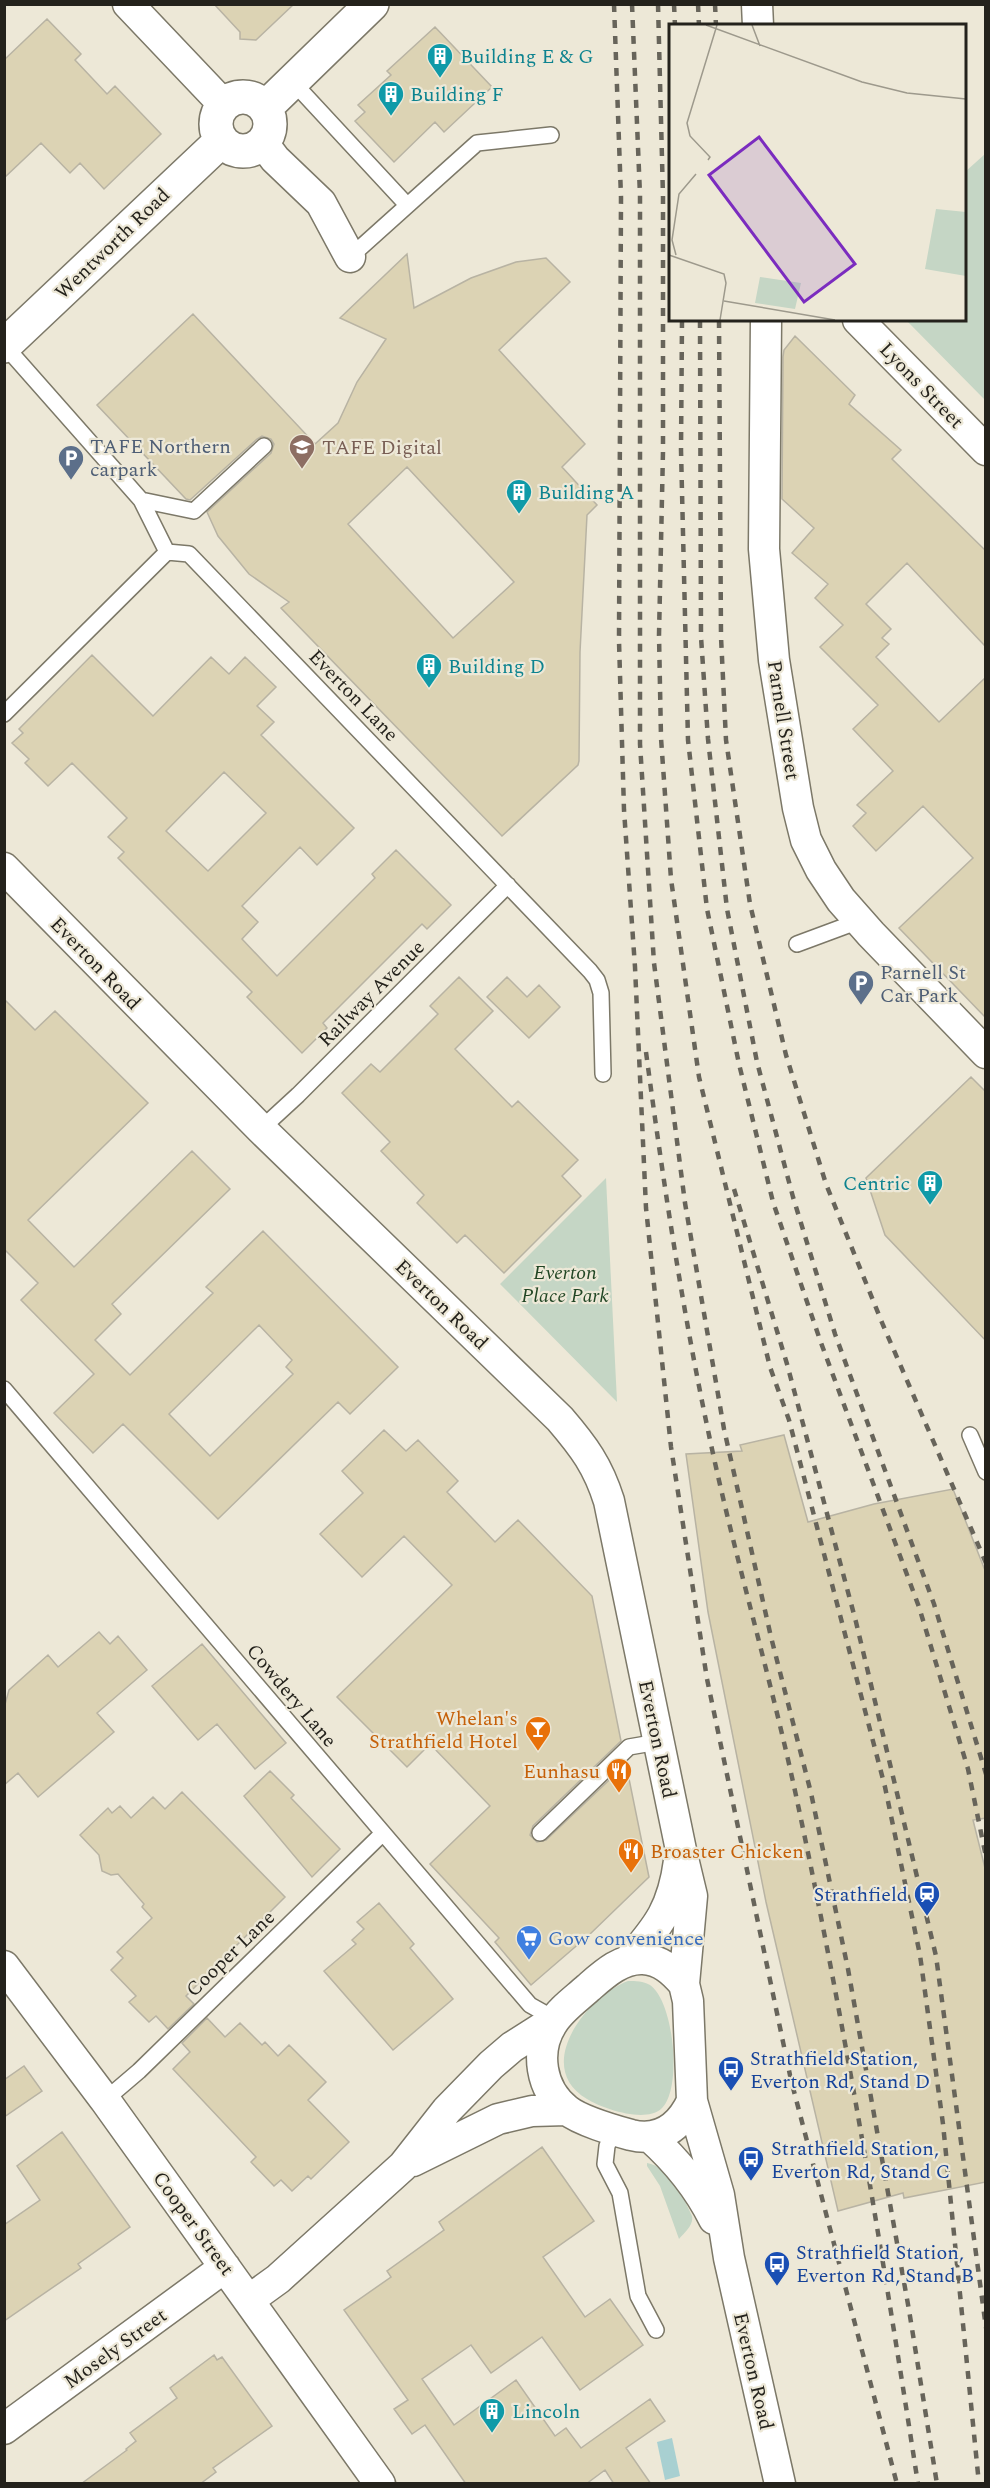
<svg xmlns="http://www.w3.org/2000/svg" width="990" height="2488" viewBox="0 0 990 2488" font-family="Spectral,serif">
	<rect width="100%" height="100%" fill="#ede8d7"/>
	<path fill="#c5d6c5" d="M985,154v246l-79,-80h58l1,-148z
		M606,1178l11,224 -117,-118z
		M628,1981c8,0 15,0 22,4 24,16 33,105 11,124 -16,14 -58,0 -74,-10 -55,-32 0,-103 41,-118z
		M647,2163c22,3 37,35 45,53 2,9 -7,16 -13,23l-19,-53 -13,-20z"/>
	<path fill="#a8d0d1" d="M672,2438l8,38 -15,4 -8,-38z"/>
	<path fill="#dcd3b4" stroke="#b8b3a3" stroke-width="1.5" fill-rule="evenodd" d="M214,4h80l-38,36 -16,-1v-7z
		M47,19l34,35 -6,6 32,34 8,-8 46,48 -57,55 -24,-26 -10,10 -29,-30 -37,35v-118z
		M435,27l57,60 -48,45 -9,-10 -41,40 -39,-41 10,-9 -7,-7 33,-30 -4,-4z
		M407,254l7,54 57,-30 45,-16 30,-4 24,24 -71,68 86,94 -23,23 35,38 -10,10 -7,137 -1,109 -1,4 -76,71 -221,-228 8,-6 -40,-28 -31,-38 -11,-24 64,-59 3,-9 -3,-5 -9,-3 -5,3 -67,61 -4,-1 -89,-94 96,-91 122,130 23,-21 19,-41 29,-43 -46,-21zM407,467l107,115 -61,56 -105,-114z
		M795,336l60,59 -6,9 52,46 -9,9 94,92v96l-79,-84 -41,41 25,25 -9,9 7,6 -13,13 63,65 47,-45v341l-87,-90 74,-70 -50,-52 -47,45 -23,-25 13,-13 -9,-8 36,-34 -40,-42 25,-24 -58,-58 23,-22 -28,-27 13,-14 -36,-31 22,-25 -32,-29 1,-142 1,-7z
		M92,655l61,61 58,-59 18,17 16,-17 31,30 -19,19 17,16 -13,13 93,93 -37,37 -17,-18 -58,59 16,16 -16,17 35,37 98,-98 -3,-4 24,-24 55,55 -24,24 -5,-5 -99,99 4,5 -25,25 -55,-56 5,-5 -134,-134 6,-6 -16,-15 19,-19 -55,-55 -24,23 -23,-23 4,-4 -17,-16 11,-10 -4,-4zM224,772l42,41 -58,58 -42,-40z
		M459,977l34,34 -38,38 57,58 6,-6 60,59 -16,16 19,20 -77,77 -39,-38 -8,8 -40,-40 7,-8 -43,-44 9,-9 -48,-49 29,-29 9,8 58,-58 -8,-8z
		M507,977l20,20 12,-12 21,22 -31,31 -42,-41z
		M4,999l31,31 20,-19 93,92 -120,117 46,47 118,-116 38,38 -118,115 9,10 -26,26 35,35 83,-82 -7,-6 57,-56 135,136 -48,47 -12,-12 -120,117 -95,-95 -30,29 -39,-40 40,-39 -73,-74 17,-17 -34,-34zM259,1325l33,35 -6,7 7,7 -83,82 -41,-42z
		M971,1077l15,15v249l-101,-106 -19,-57z
		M384,1430l22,21 12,-11 40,41 -11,11 48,50 23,-22 74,76 29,145 -88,85 -3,9 7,7 9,-2 80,-76 23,113 -60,58 -58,50 -36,-43 4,-4 -69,-74 60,-58 -60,-62 -23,23 -70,-70 115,-112 -48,-49 -42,41 -42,-43 43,-41 -21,-22z
		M784,1435l24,87 66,-18 79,-15 33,84v245l-13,2 13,52v310l-82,16 -1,-5 -65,18 -72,-309 -58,-290 -22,-158 56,-3 -2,-6z
		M99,1632l11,12 8,-8 29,34 -50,43 17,19 -76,65 -20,-24 -14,12v-77l5,-18 39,-35 10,12z
		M202,1644l84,99 -31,26 -38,-45 -19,16 -46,-54z
		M270,1771l24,24 -3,3 49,51 -28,28 -68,-81z
		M182,1792l103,105 -99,99 8,8 -26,25 -12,-13 -7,6 -20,-20 7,-6 -25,-26 12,-12 -6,-6 35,-34 -10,-11 2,-3 -26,-30 -7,1 -9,-4 -3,-16 -19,-20 28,-27 4,5 8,-7 11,12 22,-21 12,12z
		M379,1903l35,41 -4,4 43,51 -60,51 -69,-79 32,-27 -4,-4 12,-11 -7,-7z
		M207,2018l18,19 15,-14 22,22 3,-3 13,14 11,-11 37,37 -18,18 41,42 -38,37 -3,-3 -16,15 -11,-11 -7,6 -23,-24 5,-5 -83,-88 17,-17 -8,-9z
		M24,2066l18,25 -38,26v-37z
		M62,2132l68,95 -52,37 3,4 -77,53v-96l36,-25 -23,-34z
		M542,2147l52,74 -51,36 42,60 25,-18 33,46 -63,45 -38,-53 -51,36 -20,-28 -49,34 32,46 62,-45 39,56 11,-8 15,20 69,-49 15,22 -39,27 25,36h-37l-9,-14 -19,14h-120l-41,-59 -13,9 -18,-25 14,-9 -64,-90 47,-33 -4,-6 57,-41 -5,-8z
		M214,2355l3,5 5,-3 50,69 -59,42 3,4 -16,12h-119l46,-34 -1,-1 10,-8 -6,-8 47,-35 -7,-10z"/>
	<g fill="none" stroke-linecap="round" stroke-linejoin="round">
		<g stroke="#7c7868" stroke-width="18">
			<path id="service" d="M292,81l115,124
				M350,257l127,-114 74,-8
				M5,346l136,154 53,11 70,-65
				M141,500l26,52
				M4,714l163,-162 22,2 401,417 7,9 4,13 2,81
				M797,944l62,-23
				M261,1129l37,-34 210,-210
				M4,1389l526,616 25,14
				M970,1435l16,37
				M540,1833l89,-86 29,-5
				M105,2100l34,-29 244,-238
				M614,2130l-7,16 -2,18 15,29 18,103 18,34"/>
		</g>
		<g stroke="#7c7868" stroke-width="33">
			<path id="minor" d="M128,4l96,101
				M757,4l1,22
				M263,143l12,16 46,44 29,54
				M766,320l-2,229 10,111 24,148 8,32 15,30 20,30 30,34 115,119
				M858,320l128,130
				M4,868l257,261 299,290c24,28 38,47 49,82l72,349 11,46 -8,88 4,17 4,100 27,94 10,63 51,226
				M629,1960c30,-34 44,-53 50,-99
				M4,1966l101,134 275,384
				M684,1984c-11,-13 -23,-24 -41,-25 -22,-1 -40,16 -55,29 -12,11 -28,22 -36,36 -17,27 -12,65 15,86 14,11 46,20 64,25 28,7 49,-8 61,-34
				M650,2137c28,25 48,50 64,82
				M413,2161l85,-42 34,-8 35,-1
				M249,2300l29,-21 125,-113 44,-56 44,-45 21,-18 41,-26
				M4,2429l221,-162"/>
		</g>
		<g stroke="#7c7868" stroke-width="36">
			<path id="tertiary" d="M216 124a27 27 0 1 1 54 0a27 27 0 1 1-54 0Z
				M265,108l107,-104
				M4,346l217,-205"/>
		</g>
		<use href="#service" stroke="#fff" stroke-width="15"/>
		<use href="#minor" stroke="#fff" stroke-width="30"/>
		<use href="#tertiary" stroke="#fff" stroke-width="33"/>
		<path stroke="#67645a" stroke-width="4.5" stroke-dasharray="8 8" stroke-linecap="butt" d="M614,4l7,193 -2,444 5,169 11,157 11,241 25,239 36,232 84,401 106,404
			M632,4l8,191v549l14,219 31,240 39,226 47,208 40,156 37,176 61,341 28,174
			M658,4l5,193v254l-4,184 2,103 10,141 28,198 71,290 19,53 96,367 35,168 23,169 36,360
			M674,4l1,22
			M698,4l1,22
			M715,4l1,22
			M682,320l-1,130 7,290 19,169 32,155 34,138 47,138 99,267 49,162 18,88
			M700,320l1,317 7,102 19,170 30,153 36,135 42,137 99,270 52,170
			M719,320l2,317 5,103 24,164 36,151 40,129 57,141 103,238
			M646,1052c17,128 36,256 63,383 26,124 63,246 89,370 48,225 85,452 120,679
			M734,1189l53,175 69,258 80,334 50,372"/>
	</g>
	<defs>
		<g id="building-pin" transform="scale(1.35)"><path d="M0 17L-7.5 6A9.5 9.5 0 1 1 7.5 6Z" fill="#0f9aa8" stroke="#ede8d7"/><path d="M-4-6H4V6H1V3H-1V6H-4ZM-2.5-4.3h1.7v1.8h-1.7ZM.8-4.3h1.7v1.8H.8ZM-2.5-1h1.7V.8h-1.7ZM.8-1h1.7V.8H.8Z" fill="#fff"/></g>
		<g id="university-pin" transform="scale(1.35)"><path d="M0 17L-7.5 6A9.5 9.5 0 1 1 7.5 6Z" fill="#8d6e63" stroke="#ede8d7"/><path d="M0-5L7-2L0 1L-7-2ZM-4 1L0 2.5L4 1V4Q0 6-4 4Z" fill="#fff"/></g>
		<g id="parking-pin" transform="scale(1.35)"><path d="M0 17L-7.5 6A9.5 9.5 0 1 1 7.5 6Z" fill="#5c6f8a" stroke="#ede8d7"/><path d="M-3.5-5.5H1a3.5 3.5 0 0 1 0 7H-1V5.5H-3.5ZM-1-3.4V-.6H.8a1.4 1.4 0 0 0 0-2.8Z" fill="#fff"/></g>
		<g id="bar-pin" transform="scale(1.35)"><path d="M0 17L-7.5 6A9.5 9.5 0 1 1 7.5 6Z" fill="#e8710a" stroke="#ede8d7"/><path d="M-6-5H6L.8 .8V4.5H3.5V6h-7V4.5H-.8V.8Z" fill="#fff"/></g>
		<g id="restaurant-pin" transform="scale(1.35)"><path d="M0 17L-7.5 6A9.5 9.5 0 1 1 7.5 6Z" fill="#e8710a" stroke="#ede8d7"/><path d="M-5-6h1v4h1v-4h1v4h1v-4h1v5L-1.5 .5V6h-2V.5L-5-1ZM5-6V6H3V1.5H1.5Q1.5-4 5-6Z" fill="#fff"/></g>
		<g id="station-pin" transform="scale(1.35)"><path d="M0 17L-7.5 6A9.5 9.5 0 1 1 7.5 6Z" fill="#1a4fb4" stroke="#ede8d7"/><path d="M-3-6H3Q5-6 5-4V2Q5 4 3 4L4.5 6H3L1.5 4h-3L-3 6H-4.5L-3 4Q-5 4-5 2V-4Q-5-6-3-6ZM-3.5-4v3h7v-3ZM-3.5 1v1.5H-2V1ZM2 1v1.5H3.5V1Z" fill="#fff"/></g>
		<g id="supermarket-pin" transform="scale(1.35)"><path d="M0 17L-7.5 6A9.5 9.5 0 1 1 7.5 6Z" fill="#3f7fe0" stroke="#ede8d7"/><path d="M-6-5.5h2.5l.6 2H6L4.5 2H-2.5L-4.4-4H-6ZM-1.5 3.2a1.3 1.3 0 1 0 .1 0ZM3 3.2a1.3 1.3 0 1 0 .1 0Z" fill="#fff"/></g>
		<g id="bus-pin" transform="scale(1.35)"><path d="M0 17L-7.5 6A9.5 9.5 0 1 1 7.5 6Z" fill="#1a4fb4" stroke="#ede8d7"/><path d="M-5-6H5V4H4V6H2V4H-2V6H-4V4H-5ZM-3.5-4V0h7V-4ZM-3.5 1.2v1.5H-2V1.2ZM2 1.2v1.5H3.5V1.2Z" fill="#fff"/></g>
	</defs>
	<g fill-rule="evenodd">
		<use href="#building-pin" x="440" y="56"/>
		<use href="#building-pin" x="391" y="94"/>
		<use href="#university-pin" x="302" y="447"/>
		<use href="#parking-pin" x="71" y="458"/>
		<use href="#building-pin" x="519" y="492"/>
		<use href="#building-pin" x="429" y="666"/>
		<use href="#parking-pin" x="861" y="983"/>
		<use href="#building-pin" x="930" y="1183"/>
		<use href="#bar-pin" x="538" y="1729"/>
		<use href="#restaurant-pin" x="619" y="1771"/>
		<use href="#restaurant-pin" x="631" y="1851"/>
		<use href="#station-pin" x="927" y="1894"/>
		<use href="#supermarket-pin" x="529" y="1938"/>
		<use href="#bus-pin" x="731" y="2069"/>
		<use href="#bus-pin" x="751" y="2159"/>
		<use href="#bus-pin" x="777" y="2264"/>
		<use href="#building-pin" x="492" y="2411"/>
	</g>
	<g text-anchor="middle" stroke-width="4.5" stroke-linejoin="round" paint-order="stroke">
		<g font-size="20" fill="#0d838f" stroke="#ede8d7" text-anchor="start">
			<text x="460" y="63">Building E &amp; G</text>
			<text x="410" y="101">Building F</text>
			<text x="538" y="499">Building A</text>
			<text x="448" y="673">Building D</text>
			<text x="910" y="1190" text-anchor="end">Centric</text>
			<text x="512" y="2418">Lincoln</text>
		</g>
		<g font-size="20" fill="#24221c" stroke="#ede8d7">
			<text transform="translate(112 243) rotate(-44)" y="7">Wentworth Road</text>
			<text transform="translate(922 385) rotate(46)" y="7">Lyons Street</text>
			<text transform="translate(354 695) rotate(46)" y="7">Everton Lane</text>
			<text transform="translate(784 720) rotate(81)" y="7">Parnell Street</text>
			<text transform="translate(96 963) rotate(46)" y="7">Everton Road</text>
			<text transform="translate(371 993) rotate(-45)" y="7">Railway Avenue</text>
			<text transform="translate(442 1304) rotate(44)" y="7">Everton Road</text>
			<text transform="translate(292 1695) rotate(50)" y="7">Cowdery Lane</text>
			<text transform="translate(658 1739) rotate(78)" y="7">Everton Road</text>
			<text transform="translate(230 1953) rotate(-44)" y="7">Cooper Lane</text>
			<text transform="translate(194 2223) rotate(54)" y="7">Cooper Street</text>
			<text transform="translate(115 2348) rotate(-36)" y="7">Mosely Street</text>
			<text transform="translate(754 2371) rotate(77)" y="7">Everton Road</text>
		</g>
		<g font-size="20" fill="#4e5e75" stroke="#ede8d7" text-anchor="start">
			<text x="90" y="453">TAFE Northern<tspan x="90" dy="23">carpark</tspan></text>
			<text x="880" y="979">Parnell St<tspan x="880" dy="23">Car Park</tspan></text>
		</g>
		<g font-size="20" fill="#785e54" stroke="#ede8d7" text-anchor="start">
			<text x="322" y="454">TAFE Digital</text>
		</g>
		<g font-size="20" font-style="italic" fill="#214624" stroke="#ede8d7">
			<text x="565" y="1279">Everton<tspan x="565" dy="23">Place Park</tspan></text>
		</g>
		<g font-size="20" fill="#c56008" stroke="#ede8d7" text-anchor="end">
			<text x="518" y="1725">Whelan's<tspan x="518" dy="23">Strathfield Hotel</tspan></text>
			<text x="600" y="1778">Eunhasu</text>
			<text x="650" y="1858" text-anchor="start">Broaster Chicken</text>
		</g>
		<g font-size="20" fill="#164399" stroke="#ede8d7" text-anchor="start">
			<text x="908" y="1901" text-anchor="end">Strathfield</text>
			<text x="750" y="2065">Strathfield Station,<tspan x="750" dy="23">Everton Rd, Stand D</tspan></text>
			<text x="771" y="2155">Strathfield Station,<tspan x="771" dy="23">Everton Rd, Stand C</tspan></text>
			<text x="796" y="2259">Strathfield Station,<tspan x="796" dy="23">Everton Rd, Stand B</tspan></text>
		</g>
		<g font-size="20" fill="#366cbe" stroke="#ede8d7" text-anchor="start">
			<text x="548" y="1945">Gow convenience</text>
		</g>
	</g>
	<g transform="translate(669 24)">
		<rect width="297" height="297" fill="#ede8d7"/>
		<path d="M267,185l30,3v64l-41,-7zM91,253l41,6 -6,26 -40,-6z" fill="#c5d6c5"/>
		<path fill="none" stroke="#9d998c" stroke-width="1.5" d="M37,1l156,57 45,11 59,6M83,1l8,21M39,136l2,-3 -20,-21 -3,-13 30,-98M0,231l55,19 2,9 -6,37M7,231l-4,-15 7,-46 17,-20M55,277l111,19"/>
		<path fill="#7b2cbf" fill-opacity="0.15" stroke="#7b2cbf" stroke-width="3" d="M90,113l96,127 -51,38 -95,-127z"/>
		<rect width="297" height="297" fill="none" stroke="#24221c" stroke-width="3"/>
	</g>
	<rect width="990" height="2488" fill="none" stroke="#24221c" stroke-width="12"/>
</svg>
